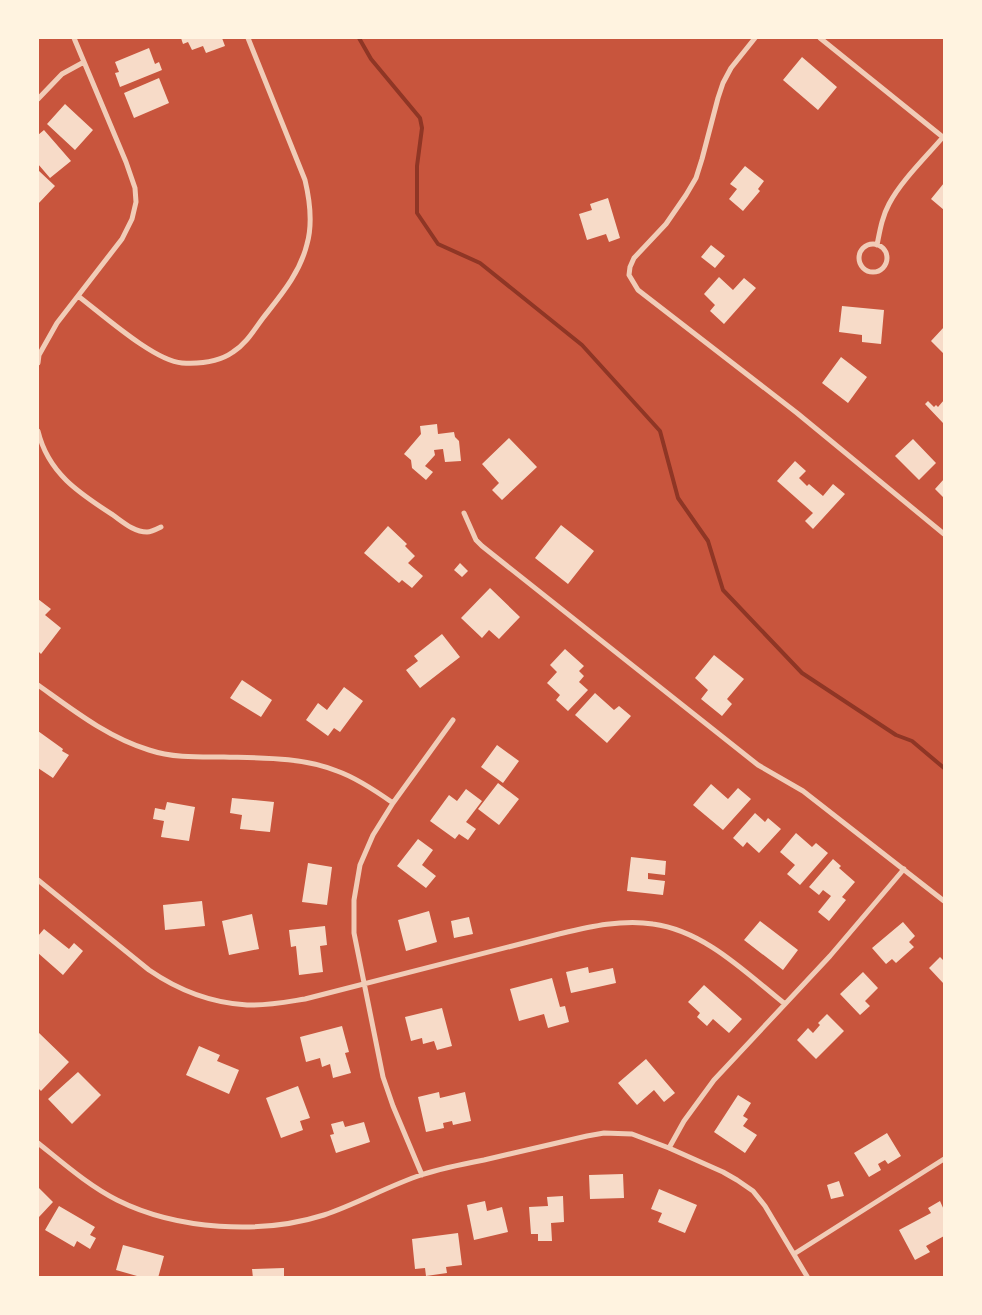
<svg xmlns="http://www.w3.org/2000/svg" width="982" height="1315" viewBox="0 0 982 1315" font-family="'Source Sans 3',sans-serif">
	<rect width="100%" height="100%" fill="#c8553d"/>
	<g fill="none" stroke-linecap="round" stroke-linejoin="round">
		<path stroke="#8f3625" stroke-width="4" d="M359,38l12,21 49,59 2,10 -5,38v47l21,31 42,19 102,82 78,86 18,67 30,43 15,49 79,83 94,62 16,6 32,27"/>
	</g>
	<path fill="#f7dbc8" d="M181,38h41l3,8 -19,7 -3,-7 -11,4 -4,-8 -5,2z
		M149,48l6,16 4,-2 3,8 -42,17 -5,-14 4,-1 -4,-10z
		M802,57l35,30 -19,23 -35,-30z
		M159,78l10,25 -35,15 -10,-25z
		M65,104l28,26 -18,20 -28,-26z
		M44,130l27,31 -21,17 -12,-14v-29z
		M745,166l19,15 -6,8 2,2 -17,20 -14,-12 8,-10 -7,-5z
		M38,170l17,16 -17,18z
		M944,183v27l-13,-11z
		M608,198l12,40 -11,4 -3,-8 -19,6 -8,-26 13,-4 -2,-6z
		M711,245l14,11 -10,12 -14,-11z
		M719,277l14,13 11,-12 12,10 -32,36 -14,-13 5,-6 -11,-11z
		M842,306l42,4 -3,34 -19,-2v-7l-23,-3z
		M944,327v27l-13,-13z
		M841,357l26,20 -19,26 -26,-20z
		M944,400v21l-1,2 -18,-19 3,-3 6,6 2,-2 2,2z
		M437,424l1,10 16,-2 1,5 4,4 2,20 -16,1 -2,-13 -9,1 1,5 -10,11 8,6 -7,8 -14,-12 -1,-8 -7,-6 17,-20 -1,-8z
		M509,438l28,29 -35,33 -10,-10 7,-7 -17,-19z
		M913,439l23,24 -17,17 -24,-24z
		M795,461l11,10 -7,7 8,8 2,-2 14,12 10,-12 12,10 -32,35 -8,-8 8,-8 -36,-32z
		M944,479v19l-9,-9z
		M561,525l33,26 -26,33 -33,-26z
		M388,526l19,18 -2,2 10,10 -7,7 15,13 -11,12 -10,-8 -3,3 -35,-30z
		M460,563l8,8 -6,6 -8,-7z
		M490,588l30,29 -21,22 -10,-9 -7,8 -21,-20z
		M38,599l13,10 -6,6 16,13 -20,26 -3,-3z
		M442,634l18,23 -40,31 -14,-18 12,-9 -4,-5z
		M565,649l19,17 -5,5 5,5 -5,6 9,8 -20,21 -12,-11 4,-5 -13,-12 10,-11 -7,-7z
		M714,655l30,24 -17,20 5,5 -10,12 -21,-17 7,-9 -13,-12z
		M242,680l30,20 -11,17 -31,-19z
		M344,687l19,14 -23,31 -6,-4 -6,8 -22,-16 12,-17 9,7z
		M595,693l19,17 5,-4 12,10 -24,27 -32,-28z
		M38,731l25,18 -1,2 7,4 -16,23 -15,-10z
		M497,745l22,16 -16,22 -22,-16z
		M498,783l21,16 -20,26 -21,-16z
		M711,784l17,15 10,-11 13,11 -28,31 -30,-25z
		M466,789l16,12 -16,21 10,7 -8,11 -9,-6 -4,5 -25,-18 19,-26 8,6z
		M232,798l42,4 -4,30 -30,-3 2,-14 -12,-2z
		M167,802l28,5 -6,34 -28,-4 3,-16 -11,-2 2,-11 10,2z
		M755,813l10,9 3,-4 13,11 -22,24 -12,-11 -4,5 -10,-9z
		M796,833l16,14 4,-4 12,10 -28,32 -13,-11 8,-9 -15,-13z
		M418,839l15,11 -11,15 14,11 -10,12 -29,-22z
		M631,857l35,4 -1,14 -17,-2v6l17,2 -2,14 -36,-4z
		M833,859l8,7 -2,2 16,14 -13,15 4,3 -17,21 -11,-9 13,-16 -8,-6 -4,5 -10,-8z
		M308,863l24,4 -5,38 -25,-3z
		M202,901l3,25 -40,4 -2,-25z
		M429,911l8,31 -31,9 -8,-31z
		M252,914l7,35 -30,6 -7,-34z
		M469,917l4,17 -19,4 -3,-17z
		M760,921l38,29 -15,20 -39,-30z
		M903,922l12,14 -6,6 5,5 -18,16 -4,-4 -6,5 -14,-16z
		M325,926l2,19 -7,1 3,26 -24,3 -3,-29 -5,1 -2,-17z
		M44,929l25,20 5,-6 9,8 -20,24 -25,-22v-17z
		M940,957l4,4v23l-15,-16z
		M588,967l1,6 24,-5 3,15 -45,10 -5,-21z
		M863,972l15,16 -13,13 5,5 -10,9 -20,-21z
		M552,978l8,29 5,-1 4,16 -21,6 -4,-14 -25,7 -9,-32z
		M704,985l38,34 -13,14 -16,-14 -6,7 -10,-9 3,-4 -12,-11z
		M442,1008l10,38 -15,4 -3,-9 -11,3 -1,-6 -11,3 -6,-24z
		M827,1014l17,17 -28,28 -19,-19 11,-12 5,5 7,-8 -2,-2z
		M342,1026l7,26 -4,1 6,20 -18,5 -3,-14 -8,3 -2,-9 -14,4 -6,-25z
		M38,1032l31,30 -28,29 -3,-3z
		M199,1046l21,9 -3,6 22,9 -10,24 -43,-19z
		M646,1059l29,34 -11,9 -10,-12 -17,15 -19,-22z
		M78,1072l23,23 -29,29 -24,-25z
		M298,1086l12,32 -10,3 3,9 -22,8 -15,-40z
		M439,1092l1,6 25,-6 6,29 -18,4 -1,-4 -9,2 1,5 -18,4 -8,-35z
		M738,1095l13,8 -8,13 5,3 -5,7 14,9 -12,18 -31,-21z
		M343,1121l2,6 19,-5 6,20 -34,11 -6,-18 4,-1 -3,-10z
		M887,1133l14,23 -13,8 -3,-4 -7,4 3,6 -12,7 -15,-24z
		M623,1174l1,24 -34,1 -1,-24z
		M839,1181l5,15 -13,3 -4,-14z
		M38,1187l15,15 -14,15 -1,-2z
		M659,1189l38,16 -12,28 -27,-11 4,-9 -11,-4z
		M563,1196l1,26 -13,1 1,18h-14v-7h-7l-2,-27 19,-1 -1,-9z
		M485,1201l2,10 15,-4 6,25 -34,8 -7,-35z
		M940,1201l4,9v26l-18,10 4,6 -15,8 -16,-30 32,-17 -3,-5z
		M59,1206l36,21 -5,8 6,3 -6,11 -13,-8 -3,6 -29,-17z
		M458,1233l4,32 -16,2 1,6 -21,3 -1,-8 -10,1 -3,-30z
		M123,1245l41,11 -6,22h-14l-28,-8z
		M284,1268v10h-31l-1,-9z"/>
	<g fill="none" stroke-linecap="round" stroke-linejoin="round">
		<path stroke="#f1ccb7" stroke-width="5" d="M755,38l-24,30 -8,15 -5,15 -16,61 -6,19 -10,17 -20,29 -32,34 -4,9 -1,8 9,15 159,123 147,121
			M820,38l124,100
			M38,99l24,-25 22,-12
			M859 258a14 14 0 1 1 28 0a14 14 0 1 1-28 0Z
			M877,245c3,-15 5,-28 12,-41 12,-23 37,-47 54,-67
			M78,296c24,18 76,65 104,67 17,1 37,-1 51,-11 13,-8 21,-22 30,-34 18,-23 37,-45 44,-74 6,-21 3,-43 -2,-64l-57,-142
			M38,363l1,-8 18,-32 65,-84 10,-20 4,-17 -1,-14 -9,-26 -52,-124
			M38,431c10,42 41,62 75,84 10,7 21,17 34,17 4,0 10,-3 14,-5
			M464,513l12,27 6,6 276,219 45,26 141,110
			M38,685c35,25 69,52 111,65 24,8 50,7 75,7 37,1 78,0 113,14 20,7 39,20 56,32
			M38,880l111,90c29,20 63,33 98,35 19,1 39,-3 58,-6l254,-65c30,-7 63,-15 94,-10 52,7 93,49 132,80
			M38,1143c25,20 51,43 79,57 60,30 144,35 207,15 33,-11 64,-29 97,-40 21,-7 42,-11 63,-15 34,-8 68,-16 103,-24l17,-3 28,1 37,14 54,24 14,8 16,11 12,15 43,72
			M669,1148l15,-27 30,-41 116,-124 74,-87
			M422,1175l-29,-69 -10,-29 -29,-144v-33l6,-35 13,-30 20,-32 60,-83
			M794,1254l150,-95"/>
	</g>
	<rect width="982" height="1315" fill="none" stroke="#fff3e0" stroke-width="78"/>
</svg>
